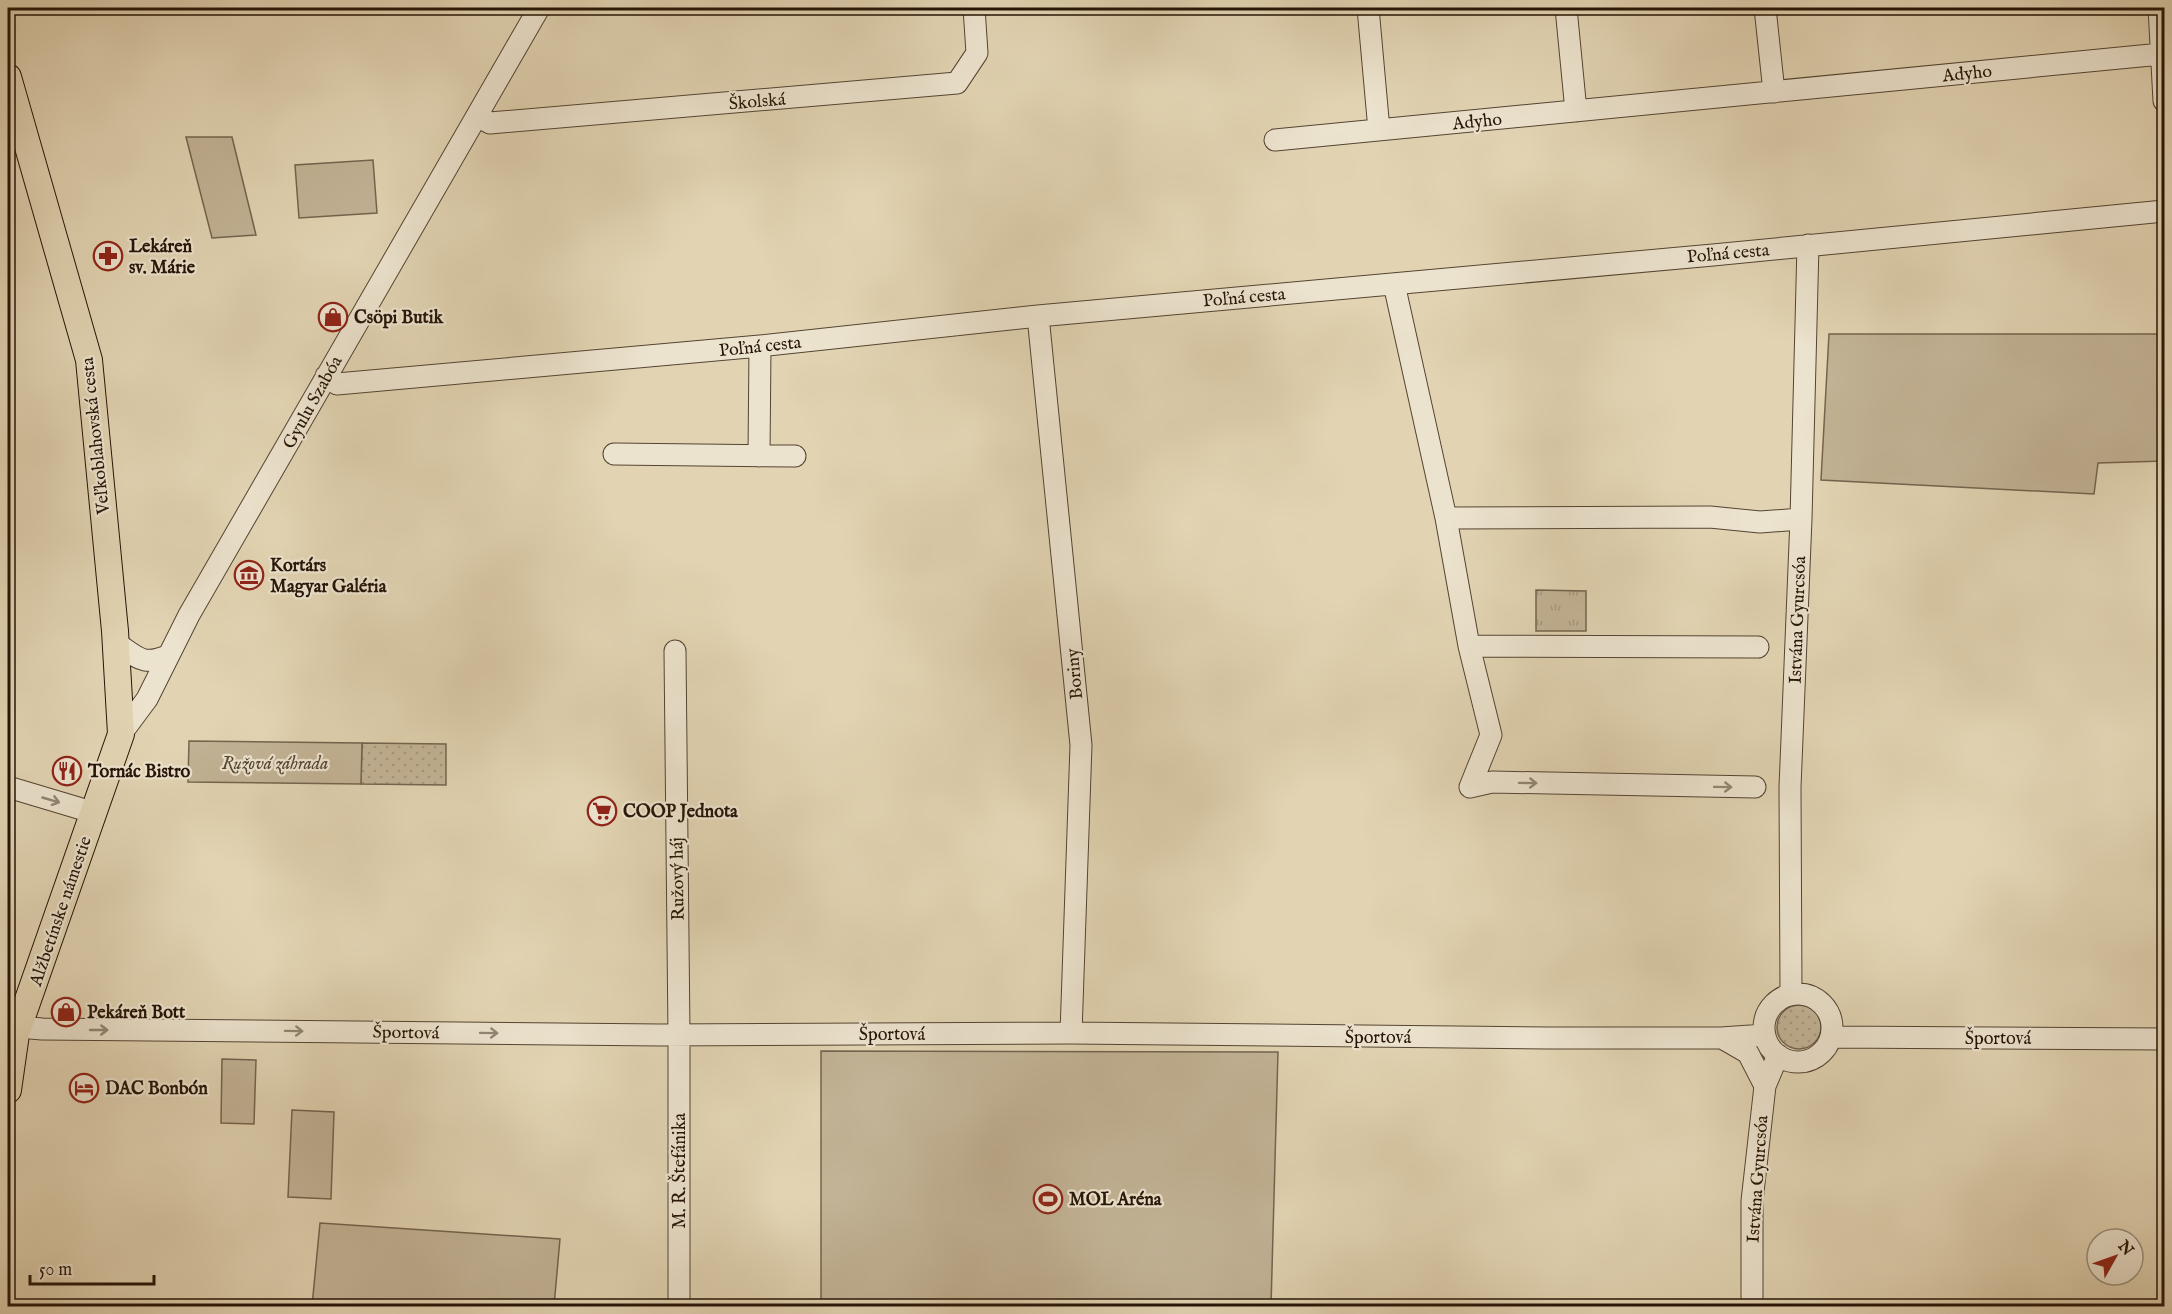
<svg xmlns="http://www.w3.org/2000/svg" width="2172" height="1314" viewBox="0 0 2172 1314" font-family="'IM FELL English',serif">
	<defs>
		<pattern id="grass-dots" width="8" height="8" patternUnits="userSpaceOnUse" patternTransform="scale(1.5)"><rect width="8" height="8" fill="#c2b396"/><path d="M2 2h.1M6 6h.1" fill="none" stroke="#a79980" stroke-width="1.8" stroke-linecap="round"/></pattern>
		<pattern id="park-tufts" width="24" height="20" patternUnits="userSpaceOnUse" patternTransform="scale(1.5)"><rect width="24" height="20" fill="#c2b396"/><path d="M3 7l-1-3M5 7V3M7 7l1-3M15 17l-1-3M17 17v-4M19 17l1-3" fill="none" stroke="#a79980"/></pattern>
	</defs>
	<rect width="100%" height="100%" fill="#e2d4b3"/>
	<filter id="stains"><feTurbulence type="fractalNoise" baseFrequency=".00333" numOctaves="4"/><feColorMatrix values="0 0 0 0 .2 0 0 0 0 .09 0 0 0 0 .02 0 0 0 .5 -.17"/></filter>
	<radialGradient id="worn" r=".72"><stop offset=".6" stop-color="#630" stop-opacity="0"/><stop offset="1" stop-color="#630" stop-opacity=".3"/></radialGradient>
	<path fill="url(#grass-dots)" stroke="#74644e" stroke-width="1.5" d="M362,743l84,1v41l-85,-1z
		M1777 1027a22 22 0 1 1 44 0a22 22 0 1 1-44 0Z"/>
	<path fill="url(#park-tufts)" stroke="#74644e" stroke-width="1.5" d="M1536,590l50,1v40h-50z"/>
	<path fill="#c2b396" stroke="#74644e" stroke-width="1.5" d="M186,137h46l24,98 -44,3z
		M373,160l4,53 -78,5 -4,-53z
		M1829,334h335v127l-66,2 -4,31 -273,-14z
		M189,741l173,2 -1,41 -173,-2z
		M821,1051l457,1 -7,254h-450z
		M222,1059l34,1 -2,64 -33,-1z
		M292,1110l42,2 -3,87 -43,-2z
		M320,1223l240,16 -6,67h-242z"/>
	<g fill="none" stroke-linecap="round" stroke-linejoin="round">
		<g stroke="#544432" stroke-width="23">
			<path id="minor" d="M1368,8l11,122
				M1566,8l10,103
				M1765,8l9,84
				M2159,8l5,93
				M477,116l13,7 467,-40 20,-30 -3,-45
				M1275,140l886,-86
				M1394,284l52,234 23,128 22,89 -21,52
				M1038,316l43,429 -10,288
				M326,376l11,8 423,-38 278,-30 675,-61 451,-44
				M614,454l181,2
				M759,456l1,-110
				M1446,518l264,-1 50,5 41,-3
				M116,643c22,14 26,24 53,12
				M1469,646l289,1
				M675,651l4,384v271
				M121,734l26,-35 42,-84 350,-607
				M8,787l87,26
				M1470,787l22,-5 263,5
				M1791,994l-1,-207 11,-268 7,-274
				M1764 1028a34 34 0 1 1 68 0a34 34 0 1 1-68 0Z
				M19,1027l23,2 619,6 410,-2 478,5h172l44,-3
				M1832,1037l332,2
				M1722,1038l26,15 17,33
				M1752,1306v-105l13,-115 13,-31"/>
		</g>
		<g stroke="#251407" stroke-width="28">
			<path id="major" d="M8,77l81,283 26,271 6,103 -105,300 -8,56"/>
		</g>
		<use href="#minor" stroke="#ece3ce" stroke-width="21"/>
		<use href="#major" stroke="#e2d4b3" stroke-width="26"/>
	</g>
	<defs><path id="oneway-shaft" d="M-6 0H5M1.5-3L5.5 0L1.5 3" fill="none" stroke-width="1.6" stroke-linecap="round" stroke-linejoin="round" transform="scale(1.5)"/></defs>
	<g stroke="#928674">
		<use href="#oneway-shaft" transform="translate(1528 783) rotate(1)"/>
		<use href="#oneway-shaft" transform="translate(1723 787) rotate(1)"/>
		<use href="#oneway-shaft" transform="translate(51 800) rotate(16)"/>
		<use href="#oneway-shaft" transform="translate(99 1030)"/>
		<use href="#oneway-shaft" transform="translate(294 1031) rotate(1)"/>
		<use href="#oneway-shaft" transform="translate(489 1033) rotate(1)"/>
	</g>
	<defs>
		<g id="pharmacy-ring" transform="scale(1.5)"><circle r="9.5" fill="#ece3ce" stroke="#8f2418" stroke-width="1.5"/><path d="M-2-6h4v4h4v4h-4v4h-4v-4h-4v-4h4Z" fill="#8f2418"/></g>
		<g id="shop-ring" transform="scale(1.5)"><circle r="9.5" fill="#ece3ce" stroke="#8f2418" stroke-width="1.5"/><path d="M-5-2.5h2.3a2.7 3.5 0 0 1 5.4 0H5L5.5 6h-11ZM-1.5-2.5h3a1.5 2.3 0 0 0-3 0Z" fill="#8f2418"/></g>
		<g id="museum-ring" transform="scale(1.5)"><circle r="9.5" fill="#ece3ce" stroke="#8f2418" stroke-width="1.5"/><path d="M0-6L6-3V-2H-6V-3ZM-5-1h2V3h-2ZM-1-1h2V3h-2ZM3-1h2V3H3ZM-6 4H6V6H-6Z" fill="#8f2418"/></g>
		<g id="restaurant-ring" transform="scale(1.5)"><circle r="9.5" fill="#ece3ce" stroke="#8f2418" stroke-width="1.5"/><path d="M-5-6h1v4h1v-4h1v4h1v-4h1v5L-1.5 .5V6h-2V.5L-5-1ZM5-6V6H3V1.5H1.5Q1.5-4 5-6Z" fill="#8f2418"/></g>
		<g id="supermarket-ring" transform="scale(1.5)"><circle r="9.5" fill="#ece3ce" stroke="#8f2418" stroke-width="1.5"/><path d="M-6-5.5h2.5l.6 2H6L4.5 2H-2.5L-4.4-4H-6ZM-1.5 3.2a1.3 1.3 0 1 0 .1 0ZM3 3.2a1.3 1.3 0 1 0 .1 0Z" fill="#8f2418"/></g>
		<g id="hotel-ring" transform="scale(1.5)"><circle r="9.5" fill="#ece3ce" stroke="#8f2418" stroke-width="1.5"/><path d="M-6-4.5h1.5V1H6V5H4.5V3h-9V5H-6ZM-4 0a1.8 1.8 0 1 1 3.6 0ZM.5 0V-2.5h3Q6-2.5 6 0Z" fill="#8f2418"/></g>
		<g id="stadium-ring" transform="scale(1.5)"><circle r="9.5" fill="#ece3ce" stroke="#8f2418" stroke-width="1.5"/><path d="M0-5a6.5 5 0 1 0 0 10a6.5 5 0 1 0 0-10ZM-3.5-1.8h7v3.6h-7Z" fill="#8f2418"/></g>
	</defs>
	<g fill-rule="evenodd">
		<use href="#pharmacy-ring" x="108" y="256"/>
		<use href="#shop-ring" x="333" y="317"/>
		<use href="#museum-ring" x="249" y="575"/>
		<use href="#restaurant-ring" x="67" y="771"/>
		<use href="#supermarket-ring" x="602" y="811"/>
		<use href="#shop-ring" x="66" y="1012"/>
		<use href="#hotel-ring" x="84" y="1088"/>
		<use href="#stadium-ring" x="1048" y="1199"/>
	</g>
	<g text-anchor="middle" stroke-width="4.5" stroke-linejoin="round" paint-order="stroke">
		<g font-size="18" fill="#251407" stroke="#ece3ce">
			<text transform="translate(1967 73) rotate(-6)" y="6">Adyho</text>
			<text transform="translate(757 101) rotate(-5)" y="6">Školská</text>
			<text transform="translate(1477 121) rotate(-6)" y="6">Adyho</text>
			<text transform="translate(1728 253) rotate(-5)" y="6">Poľná cesta</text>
			<text transform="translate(1244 297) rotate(-5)" y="6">Poľná cesta</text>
			<text transform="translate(760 346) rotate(-6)" y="6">Poľná cesta</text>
			<text transform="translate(312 402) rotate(-61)" y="6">Gyulu Szabóa</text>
			<text transform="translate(95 436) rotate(-96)" y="6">Veľkoblahovská cesta</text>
			<text transform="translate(1797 620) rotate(-88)" y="6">Istvána Gyurcsóa</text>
			<text transform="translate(1074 674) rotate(-95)" y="6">Boriny</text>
			<text transform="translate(677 879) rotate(-91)" y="6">Ružový háj</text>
			<text transform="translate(60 911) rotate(-71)" y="6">Alžbetínske námestie</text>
			<text transform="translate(406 1032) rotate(1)" y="6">Športová</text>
			<text x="892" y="1040">Športová</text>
			<text x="1378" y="1043">Športová</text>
			<text x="1998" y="1044">Športová</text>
			<text transform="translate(679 1171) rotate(-90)" y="6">M. R. Štefánika</text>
			<text transform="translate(1757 1179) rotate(-86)" y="6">Istvána Gyurcsóa</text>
		</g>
		<g font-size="18" font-weight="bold" fill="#251407" stroke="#ece3ce" text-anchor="start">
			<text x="129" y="252">Lekáreň<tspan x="129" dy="21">sv. Márie</tspan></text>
			<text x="354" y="323">Csöpi Butik</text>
			<text x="270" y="571">Kortárs<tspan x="270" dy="21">Magyar Galéria</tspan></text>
			<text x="88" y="777">Tornác Bistro</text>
			<text x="623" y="817">COOP Jednota</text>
			<text x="87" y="1018">Pekáreň Bott</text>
			<text x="105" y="1094">DAC Bonbón</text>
			<text x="1069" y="1205">MOL Aréna</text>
		</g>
		<g font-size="18" font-style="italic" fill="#544432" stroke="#ece3ce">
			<text x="275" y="769">Ružová záhrada</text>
		</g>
	</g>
	<rect width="2172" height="1314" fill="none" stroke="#e2d4b3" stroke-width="30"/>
	<rect x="9" y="9" width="2154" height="1296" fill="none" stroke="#251407" stroke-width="3"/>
	<rect x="15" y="15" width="2142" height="1284" fill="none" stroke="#251407" stroke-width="1.5"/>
	<g transform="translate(2115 1257) rotate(50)"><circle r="28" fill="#ece3ce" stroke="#9c907e" stroke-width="1.5"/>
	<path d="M0-4.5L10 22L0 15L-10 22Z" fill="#8f2418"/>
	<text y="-9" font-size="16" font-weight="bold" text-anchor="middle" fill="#251407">N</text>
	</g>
	<path d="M30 1275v9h124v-9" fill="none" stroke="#251407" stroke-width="3"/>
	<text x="39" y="1275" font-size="18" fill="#251407" stroke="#ece3ce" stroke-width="4.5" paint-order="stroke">50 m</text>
	<rect width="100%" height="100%" filter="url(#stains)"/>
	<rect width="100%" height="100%" fill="url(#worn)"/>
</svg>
